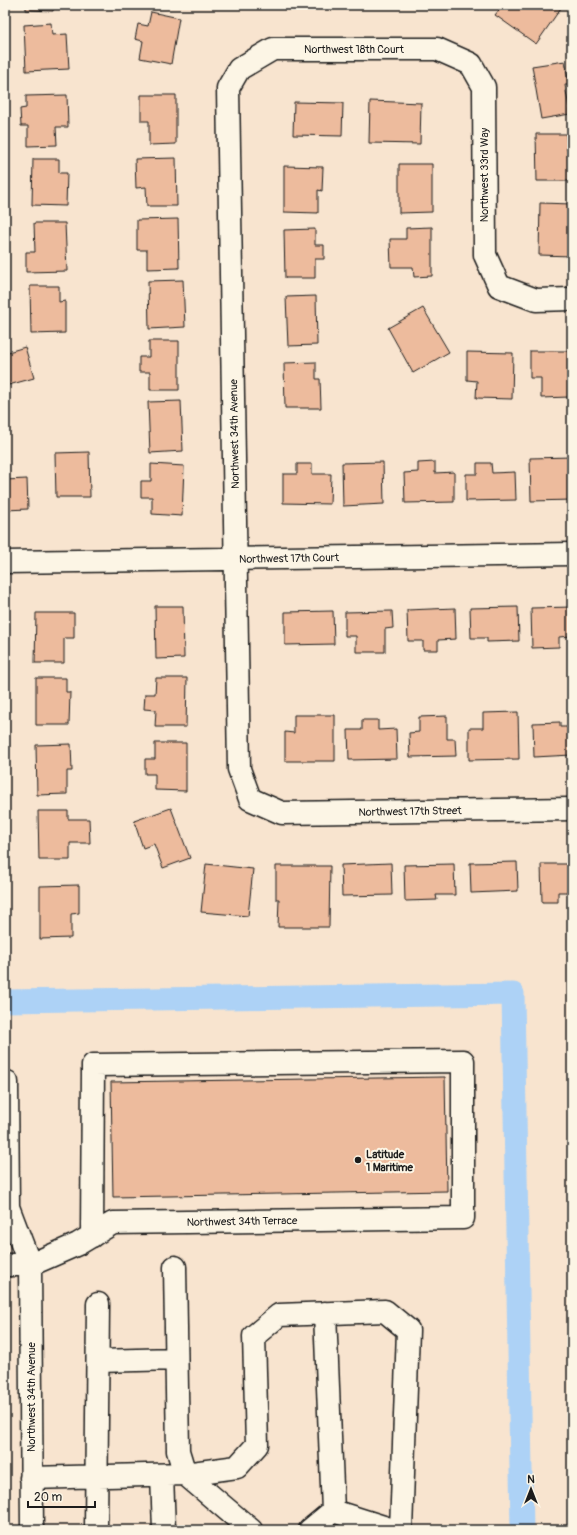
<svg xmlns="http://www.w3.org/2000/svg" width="577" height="1535" viewBox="0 0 577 1535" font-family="Pangolin,sans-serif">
	<rect width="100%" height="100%" fill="#f8e4cf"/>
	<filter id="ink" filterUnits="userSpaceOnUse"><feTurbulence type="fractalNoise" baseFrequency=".025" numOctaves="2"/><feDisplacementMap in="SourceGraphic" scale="8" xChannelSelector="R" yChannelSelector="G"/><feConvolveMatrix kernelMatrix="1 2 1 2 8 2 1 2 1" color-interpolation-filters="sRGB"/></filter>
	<g filter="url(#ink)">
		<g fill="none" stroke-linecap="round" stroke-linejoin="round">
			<path stroke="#add2f6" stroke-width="23" d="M5,1001l508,-7 9,536"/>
		</g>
		<path fill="#edbb9d" stroke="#1c1c1c" d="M26,5h28l-1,6 -27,-1z
			M503,5h60l-27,39 -41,-29z
			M151,12l28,6 -8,46 -31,-6 3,-17 -8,-2 3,-15 10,2z
			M51,23l1,12 15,-1 2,35 -43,2 -2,-46z
			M565,61l4,24h-4l5,29 -29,5 -9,-53z
			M67,95l1,32h-12l1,18 -29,1v-20h-7l-1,-17 6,-1v-12z
			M141,95h35v49l-27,1v-24h-8z
			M370,101l51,2 -1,41 -51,-1z
			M294,102l49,1 -1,33 -49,-1z
			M536,134h30l1,16h5v31h-35z
			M176,158l1,48h-30l-1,-19 -10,1 -1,-29z
			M33,159h26v14h8l-1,33 -34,-1z
			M399,164h33v48l-33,1z
			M284,166l39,1 -1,24 -4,-1v23l-34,-1z
			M540,203l32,1v52l-33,-1z
			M178,219l1,49 -32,1v-19h-10v-30z
			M34,223h31l2,48 -41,1v-20h9z
			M432,227v49l-18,1 -1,-10h-22l-1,-28h16v-11z
			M315,229v16h9v14h-9v19h-30l-1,-48z
			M183,280l2,47 -36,2 -1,-48z
			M30,286h29v16l6,-1v32l-34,1z
			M316,296l1,49 -29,1 -2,-49z
			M423,308l26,44 -36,21 -25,-45z
			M149,341h30v49h-29v-18h-11v-15h10z
			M25,347l9,31 -29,8v-33z
			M530,351h42v18h-3v28l-28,1v-20h-11z
			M467,352l46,1 -1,46 -36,-1 1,-17 -10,-1z
			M316,362v17h4l1,29h-36l-1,-45z
			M181,401l2,50 -33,2 -2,-51z
			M89,452l1,45h-34l-1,-44z
			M572,457v43l-41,1 -1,-43z
			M383,462l1,42 -41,2 -1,-43z
			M435,462v11l19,-1v30l-49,1 -1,-30 14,-1v-9z
			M477,463h14l1,10 23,-1 1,28 -50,1v-27h11z
			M151,464l33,2 -2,50 -30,-2v-17h-11v-16h10z
			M297,464h15v10h19l-1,30 -47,-1v-29h14z
			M27,479l1,30 -23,1v-30z
			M155,606h28l1,52 -28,1z
			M518,607l1,34 -32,1v-4h-16l-1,-30z
			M572,607v29l-13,1v10l-27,1 -1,-40z
			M455,608l1,31 -18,1v10h-15v-9h-15l-1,-31z
			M333,611l1,33 -49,1v-33z
			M392,611l1,17 -8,1v23h-29v-16h-11v-24z
			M36,613h38v25h-10v25h-29z
			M36,678h30v14h4l-1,33h-33z
			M156,678h31l-1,49h-31l1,-17 -12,-1 1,-15h10z
			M518,712l1,47 -50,1v-32h14v-15z
			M294,715h41v46h-50v-29l9,1z
			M447,716v23h8l1,17 -46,1 -1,-24 10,-1v-15z
			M362,720h16v10l18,-1 1,30 -48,1 -1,-30h14z
			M560,722v5h12v28l-38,2 -1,-34z
			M155,743h31v48l-31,-1v-16h-10v-15h10z
			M71,744l1,27h-5v23l-30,1 -1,-50z
			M171,808l19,50 -27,10 -9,-24 -11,4 -9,-27z
			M38,811h30v8h21l1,24h-20v17h-31z
			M517,862l1,29 -47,2 -1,-30z
			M391,863l1,32 -50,1 -1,-31z
			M206,864l47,5 -5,47 -47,-4z
			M454,864l1,31h-19l1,5 -32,1 -1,-36z
			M541,864h31v28h-14v10h-16z
			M276,866h54l-1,61h-51l1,-28h-3z
			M79,885v28l-8,1v24l-31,1v-53z
			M445,1077l2,114 -334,6 -2,-115z"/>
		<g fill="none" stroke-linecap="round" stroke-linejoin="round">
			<g stroke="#1c1c1c" stroke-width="25">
				<path id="minor" d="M572,299l-36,1 -37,-14 -14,-31 -1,-168 -13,-23 -34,-15h-164l-34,20 -11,19 11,681 11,30 32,14 290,-4
					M5,562l567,-8
					M5,1083l2,-1 1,125 22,58 2,265
					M5,1265h25l48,-21 35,-21 350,-5v-157l-370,4 -1,171
					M175,1267l3,184 7,23 52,-7 20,-22 -3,-109 25,-21 106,-4 23,19 -7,200
					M98,1361l78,-2
					M162,1475l2,55
					M31,1478l154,-4 66,56
					M333,1511l60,19
					M96,1530l2,-226
					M310,1530l23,-19 -8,-198"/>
			</g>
			<use href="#minor" stroke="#fcf5e5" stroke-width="22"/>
		</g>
	</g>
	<circle fill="#1c1c1c" stroke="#fcf5e5" stroke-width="1.5" cx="358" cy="1160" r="4"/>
	<g text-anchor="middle" stroke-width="4" stroke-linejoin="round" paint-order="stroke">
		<g font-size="11" fill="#1c1c1c" stroke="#fcf5e5">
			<text x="354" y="53">Northwest 18th Court</text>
			<text transform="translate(484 175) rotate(-90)" y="4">Northwest 33rd Way</text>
			<text transform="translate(234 434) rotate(-91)" y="4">Northwest 34th Avenue</text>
			<text transform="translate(289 558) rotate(-1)" y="4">Northwest 17th Court</text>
			<text transform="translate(410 811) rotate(-1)" y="4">Northwest 17th Street</text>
			<text transform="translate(242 1221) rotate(-1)" y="4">Northwest 34th Terrace</text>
			<text transform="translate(31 1397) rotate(-90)" y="4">Northwest 34th Avenue</text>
		</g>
		<g font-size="11" font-weight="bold" fill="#1c1c1c" stroke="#fcf5e5" text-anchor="start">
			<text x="366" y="1158">Latitude<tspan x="366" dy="13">1 Maritime</tspan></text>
		</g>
	</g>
	<rect width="577" height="1535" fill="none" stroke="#fcf5e5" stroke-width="20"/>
	<rect x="10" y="10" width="557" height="1515" fill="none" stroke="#1c1c1c" stroke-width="1.5" filter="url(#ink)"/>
	<g transform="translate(531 1489)" stroke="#fcf5e5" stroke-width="3" paint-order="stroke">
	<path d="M0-3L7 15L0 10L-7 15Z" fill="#1c1c1c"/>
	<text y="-6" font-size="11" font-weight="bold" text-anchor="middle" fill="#1c1c1c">N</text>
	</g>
	<path d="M28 1501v6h67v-6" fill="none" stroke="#1c1c1c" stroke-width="2"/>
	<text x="34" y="1501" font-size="12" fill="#1c1c1c" stroke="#fcf5e5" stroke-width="3" paint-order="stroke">20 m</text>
</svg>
